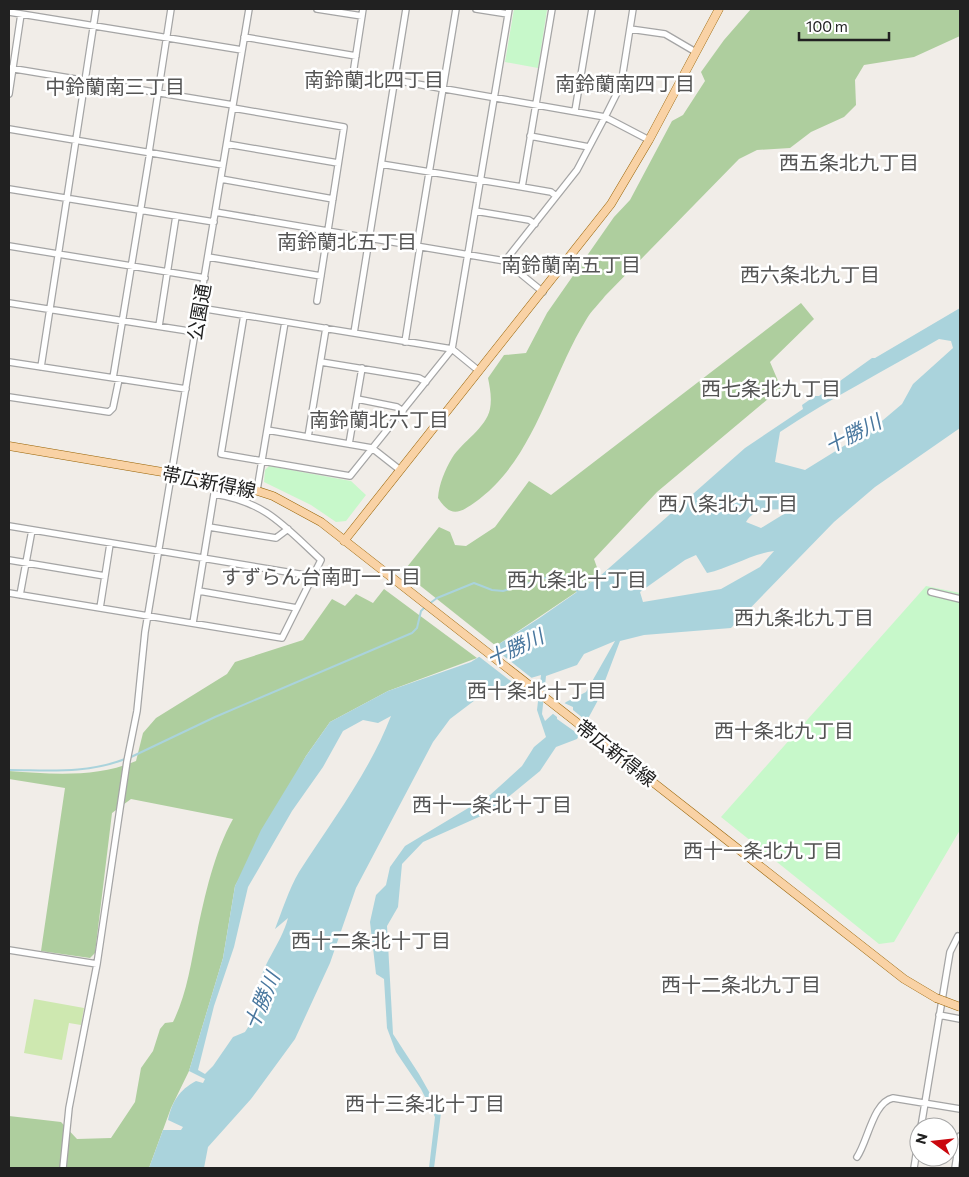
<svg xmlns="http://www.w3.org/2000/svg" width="969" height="1177" viewBox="0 0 969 1177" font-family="Commissioner,'Noto Sans JP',sans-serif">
	<rect width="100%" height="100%" fill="#f1ede8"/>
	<path fill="#cee8b0" d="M34,999l50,9 -3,17 -12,-2 -7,37 -38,-7z"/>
	<path fill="#aece9e" d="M751,9h209v27l-46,21 -50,8 -9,15 1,25 -12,12 -33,15 -21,16 -33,2 -18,9 -134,137c-6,8 -14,15 -19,24 -37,60 -51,140 -112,183 -17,12 -24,13 -36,-5 1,-14 7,-28 14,-40 10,-16 34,-30 38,-49 2,-11 0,-21 -2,-31l16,-23 22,-2 21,-40 67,-96 16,-17 42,-79 11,-6 22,-34 -4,-9 23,-32z
		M801,303l13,16 -44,43 11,26 -124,104 -63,67 6,17 -104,70 -93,-74 36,-45 11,5 5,13 11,1 29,-19 34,-46 22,14z
		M384,589l93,69 -89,33 -58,31 -24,34 -71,130 -12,72 -34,113 -18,37 -22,60h-140v-52l52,6 16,17 34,-1 24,-36 6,-34 12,-17 7,-22 5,-6 8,-1c14,-28 18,-59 24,-89 8,-38 17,-80 36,-114l-102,-20 -19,14 -17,140 -5,5 -49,-7 24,-163 -56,-9v-8c42,3 87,7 127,-10l7,-28 13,-15 71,-44 8,-12 68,-22 29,-41 13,7 11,-12 17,9z"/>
	<path fill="#c7f8ca" d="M514,9l33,1 -9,58 -33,-6z
		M269,466l82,15 15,14 -20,26 -10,1 -25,-17 -47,-23 1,-12z
		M926,586l34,7v237l-66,112 -15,2 -158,-127z"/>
	<path fill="#aad3dc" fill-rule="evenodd" d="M960,308v120l-85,59 -41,35 -103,106 -87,7 -24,6 -23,61 -20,37 -21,8 -16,24 -50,41 -67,30 -21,22 -4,43 -11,19 6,108 26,40 22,39 -7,55h-5l6,-51 -14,-28 -25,-37 -9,-24 -3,-49 -8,-5 -6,-52 6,-27 10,-10 4,-18 15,-21 85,-51 32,-29 12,-19 12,-10 -9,-27 4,-35 -54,16 -37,28 -17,23 -77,146 -26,75 -35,76 -44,60 -43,48 -4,21h-55l14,-38h18l2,-3 -15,-7c4,-18 11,-30 28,-39l7,2 2,-4 -16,-8 34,-113 12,-72 26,-56 45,-74 24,-34 58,-31 83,-29 67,-43 62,-43 145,-128 58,-39 -1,-4 13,-9h4l53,-38h3zM939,339l12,2 2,7 -40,36 -11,20 -26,22 -71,44 -30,-8 5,-30c51,-34 106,-62 159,-93zM792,509l-31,19 -15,-6c9,-16 31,-12 46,-13zM774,551l-14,16 -39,22 -78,13 -3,-10 45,-32 11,-5 11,18c23,-5 44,-19 67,-22zM615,641l-29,51 -20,10 -21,19 -3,-7 4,-38 31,-11 7,-11zM391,716c-22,57 -60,106 -92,156 -10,17 -17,39 -24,57l13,-11c-7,27 -28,47 -30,75l11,1 -24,38 -12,5 -20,29 -8,8 -7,-4 16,-64 20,-59 14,-60 44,-76 31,-44 20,-36 20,-11 15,3z"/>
	<path fill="#f1ede8" d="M491,646l42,33 -17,6 -39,-30z
		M562,702l11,5v3l16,13 -8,13 -24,-17v-2l-5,-4z"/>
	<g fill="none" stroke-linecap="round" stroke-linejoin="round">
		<path stroke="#aad3dc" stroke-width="2" d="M429,604l8,-6 37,-15 18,7 11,1 52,-16 9,1 14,16
			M129,758l86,-41 197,-84 5,-5 4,-17 4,-4
			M9,770c40,0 78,4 116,-11"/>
		<g stroke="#a5a5a5" stroke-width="8">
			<path id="minor" d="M317,9l45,7
				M476,9l32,5
				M9,12l233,38
				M630,29l35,5 29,17
				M244,37l112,19
				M9,68l224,37
				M353,74l10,-65
				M394,80l211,37 44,23
				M9,94l12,-80
				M233,108l111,19 -27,174
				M575,111l17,-102
				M9,129l214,36
				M530,136l59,11
				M227,144l111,19
				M149,152l22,-143
				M381,164l141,23 29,5 5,4
				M221,179l112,20
				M522,187l30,-178
				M9,189l205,33
				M475,211l54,9 6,4
				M215,212l290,49 38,31
				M9,246l196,32
				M417,246l39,-237
				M208,257l113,19
				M505,261l72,-91 28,-53 16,-32 12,-76
				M9,303l186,29
				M200,308l252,41 27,22
				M244,315l-23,139 129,22 102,-127 57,-340
				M159,326l17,-110
				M354,333l52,-324
				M405,342l15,-95
				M9,362l177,27
				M321,362l98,16 7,4
				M41,367l55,-358
				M113,378l37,-226
				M9,397l100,15 4,-4 6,-29
				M357,399l40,8 6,4
				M267,430l105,18 28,22
				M308,437l18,-109
				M349,444l13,-76
				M257,490l28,-168
				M9,526l296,49 7,3
				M209,527l67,11 12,-9
				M9,560l96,16
				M199,591l98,17
				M931,592l29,7
				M9,593l273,45 39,-78c-37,-34 -55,-58 -107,-66l-21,129
				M20,595l12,-65
				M100,608l10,-64
				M9,950l88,14
				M939,1015l21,4
				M921,1127l29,-175 8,-16 2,1
				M857,1157c11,-16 16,-55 36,-59l67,11
				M63,1168l6,-60 28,-144 30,-203 10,-50 8,-79 104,-623
				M914,1168l5,-32
				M955,1168l5,-32"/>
		</g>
		<g stroke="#986305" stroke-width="9">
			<path id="major" d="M9,446l230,39 34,11 48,26 583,457 32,19
				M344,541l267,-337 38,-64 70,-131"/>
		</g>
		<use href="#minor" stroke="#fff" stroke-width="5.5"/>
		<use href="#major" stroke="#f9d2a5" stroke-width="8"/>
		<g stroke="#986305" stroke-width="9" stroke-linecap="butt">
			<path id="major-bridge" d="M936,998l24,9"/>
		</g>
		<use href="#major-bridge" stroke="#f9d2a5" stroke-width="8"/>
	</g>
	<g text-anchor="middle" stroke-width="5" stroke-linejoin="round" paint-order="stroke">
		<g font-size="19" fill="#212121" stroke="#fff">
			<text transform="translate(199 312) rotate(-80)" y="7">公園通</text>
			<text transform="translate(209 482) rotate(11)" y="7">帯広新得線</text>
			<text transform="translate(616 753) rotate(38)" y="7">帯広新得線</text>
		</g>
		<g font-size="20" fill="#545454" stroke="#fff">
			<text x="374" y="87">南鈴蘭北四丁目</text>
			<text x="625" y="91">南鈴蘭南四丁目</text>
			<text x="115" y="94">中鈴蘭南三丁目</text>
			<text x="849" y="170">西五条北九丁目</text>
			<text x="347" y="249">南鈴蘭北五丁目</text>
			<text x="571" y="272">南鈴蘭南五丁目</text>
			<text x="810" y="282">西六条北九丁目</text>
			<text x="771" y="396">西七条北九丁目</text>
			<text x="379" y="427">南鈴蘭北六丁目</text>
			<text x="728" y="511">西八条北九丁目</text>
			<text x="321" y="584">すずらん台南町一丁目</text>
			<text x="577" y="587">西九条北十丁目</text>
			<text x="804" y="625">西九条北九丁目</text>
			<text x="537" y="698">西十条北十丁目</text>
			<text x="784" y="738">西十条北九丁目</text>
			<text x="492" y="812">西十一条北十丁目</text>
			<text x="763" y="858">西十一条北九丁目</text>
			<text x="371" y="948">西十二条北十丁目</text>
			<text x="741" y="992">西十二条北九丁目</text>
			<text x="425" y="1111">西十三条北十丁目</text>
		</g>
		<g font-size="20" font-style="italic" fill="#49779e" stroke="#fff">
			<text transform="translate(853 434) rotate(-27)" y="7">十勝川</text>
			<text transform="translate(515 648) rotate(-25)" y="7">十勝川</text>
			<text transform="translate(262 1001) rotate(-67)" y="7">十勝川</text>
		</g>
	</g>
	<rect width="969" height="1177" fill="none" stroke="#212121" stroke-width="20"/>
	<g transform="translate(934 1142) rotate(285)"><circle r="24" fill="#ffffff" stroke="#a6a6a6"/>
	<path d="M0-4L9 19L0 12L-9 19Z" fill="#ca070e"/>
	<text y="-8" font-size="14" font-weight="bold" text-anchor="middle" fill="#212121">N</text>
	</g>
	<path d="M799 32v8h90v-8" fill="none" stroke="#212121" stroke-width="2.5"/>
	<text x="806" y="32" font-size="15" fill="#212121" stroke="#ffffff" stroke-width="4" paint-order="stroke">100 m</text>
</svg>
